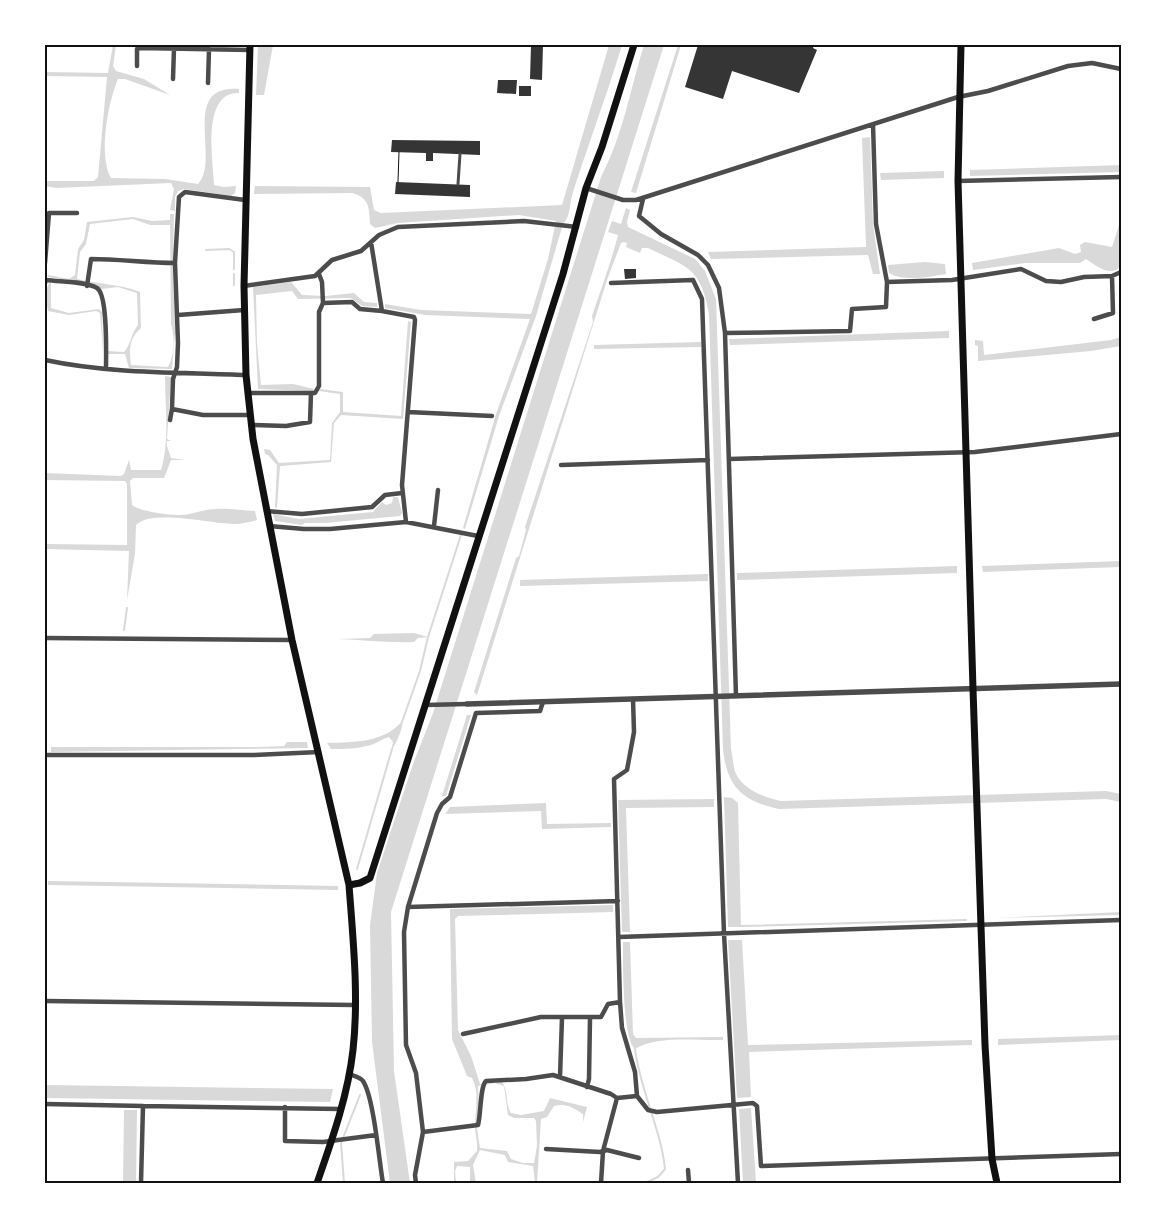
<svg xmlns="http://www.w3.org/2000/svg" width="1166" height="1228" viewBox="0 0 1166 1228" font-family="Lato,sans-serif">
	<rect width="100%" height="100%" fill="#fff"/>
	<path fill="#d9d9d9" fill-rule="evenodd" d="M113,45h3l-3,21 3,5 28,8 26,16 -45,-16h-7c-10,24 -20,76 -7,99l54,1 33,5c23,-24 -19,-100 41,-95v4c-38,-1 -26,67 -25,92l10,2 12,-1 -1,7 -4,3 -47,-7 -6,2 -3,6v14l-5,-1 4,-21 -3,-6 -115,5 -11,-2v-5h49l4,-4 9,-100 -62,-1v-4l63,1z
		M258,45h15l-9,50h-8z
		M609,45h13c-15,50 -33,97 -49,147 -4,11 -2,24 -10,32l-27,92 -37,100 -34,113 -2,-1 33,-114 34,-95 -105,-4 -40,-7v-4l36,6 110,4 17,-55 8,-38 -37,-6 -121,8 -23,5 -5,-4c-1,-16 0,-26 -18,-31l-98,1 1,-8 115,1 4,23 7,3 181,-8z
		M644,45h20l-273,867 3,159 16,112h-20l-18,-141 -2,-117 7,-52 36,-109 20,-51 168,-536c22,-42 29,-87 43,-132z
		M678,45h3l-45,148 -5,-1z
		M870,137l3,87 7,50h-7l-5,-19 -157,4 -3,-7 158,-5 -4,-109z
		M1121,165v7l-151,4v-6z
		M944,171v7l-63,2 -1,-7z
		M626,208l4,2 -3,12 1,5 67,32 10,12 11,28 15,450c2,8 2,18 5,25 8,16 28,23 45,27l325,-10 15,3v8l-15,-3 -327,10c-37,-8 -52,-22 -56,-60l-14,-435c-8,-47 -22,-47 -61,-66h-6l-2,5 -14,-6 1,-4 -3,-1 -3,1 -14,37 -130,415 -3,-3 42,-134 3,-2 7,-26 -1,-3 68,-205 -1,-6c9,-27 19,-53 26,-81l-10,-3 4,-11 9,3z
		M170,214h4l-1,52 2,67 -3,36 -43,-1 -4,-14h-17v-3l16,1c7,-7 7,-19 14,-27l-1,-32 -19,-6 -16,2 -13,-6 -41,-6v-2l21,4 6,-4 3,-26 6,-9 3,-18 46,-5 19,4 18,-1zM133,219l17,6h20l1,99c4,14 4,30 -3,43l-37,-2c-2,-15 -2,-27 10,-37l-1,-36c-21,-8 -41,-8 -63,-13l3,-27 6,-8 4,-20z
		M1121,219v47c-11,12 -24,0 -35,-7l-6,4h-55l-52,7 -1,-7 87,-15 16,6 6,-2 -1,-7 5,-3 27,5z
		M925,262l20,2 1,10c-17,3 -42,8 -57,-1l-1,-8z
		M291,282l11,13 24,1 28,-3 10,9 13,1v4l-15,-1 -11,-8 -53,1 -6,-8 -36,4 1,49 4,41 32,-1 21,5 -1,2 -55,-2 -5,-102z
		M49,283h2v25l18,5 30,-4 3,3 1,41 -3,-40 -4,-2 -27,4 -21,-4 -3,-18z
		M408,321l3,1 -8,97 -62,-4 -7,8 -3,39 -51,4 -3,42 -2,-1 2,-42 -9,-10 -3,-1 -1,-5 6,1 9,13 51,-3 2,-37 8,-11v-18l-21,-3 1,-2 23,3v20l58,4z
		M949,331v7l-219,7 -1,-6z
		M1121,337v9l-30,5 -113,10v-15l-3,-1v-5l8,1 1,14 127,-15z
		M701,342v5l-107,2v-4z
		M165,376l6,1 -4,62 4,2h-4v5l4,12 15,2h-15l-7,18h-31l-3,3 2,24c8,7 46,12 57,9 9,-2 18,-5 27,-5 14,-1 26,2 39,2l2,9c-8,2 -15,4 -23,4 -22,0 -82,-15 -98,1l-1,29 -8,46 2,-49 -84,-2v-5l82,1v-61l-2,-3 -80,-1v-7l76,3 3,-2 5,-14 2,10h30c9,-30 4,-62 4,-94z
		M393,497h5l4,16 -2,3 -75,7h-20l-3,2 -27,-4 -2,-7 26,5 74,-7 9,-10 4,3 6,-2z
		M1121,561v6l-138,5 -1,-6z
		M957,566v7l-220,7v-7z
		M708,574v7l-188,5v-6z
		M414,633l14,4 -10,1 -4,4c-26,1 -51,-2 -77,-3l33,-1 4,-4z
		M467,715h4l-25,81h-4z
		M403,720c-1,11 -6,22 -12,31l2,-9 -4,-5c-7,2 -12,6 -18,8 -13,4 -27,4 -40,4l-4,-6c28,-1 58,0 76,-23z
		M287,742h20l1,6 -257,4v-5h207l26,-1z
		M724,797l8,1 6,5 3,124h-13z
		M714,799v8l-88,1 4,124h-8l-4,-132z
		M546,803l1,21 64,-1v4l-69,2 -1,-18 -96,3 5,-7z
		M48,881l290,5v4l-290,-5z
		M613,905v7l-155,4 -3,3 3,111 13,26 9,28 22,-2c7,9 3,22 9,31l10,2 23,-4 6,-13 37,9 -4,15v-8c-10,-6 -16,-11 -29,-8l-7,11 -6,2 -4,64h-2l-2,-17 -25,-4 -3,-7 -25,-5 -7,15 3,18h-6v-16l-13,-1 -2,5 1,12h-2v-21l14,-1 9,-10c1,-9 -2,-16 -2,-25 0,-15 5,-33 -3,-48l-5,-2 -15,-37 -2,-130zM495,1083l9,3 4,29 6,3h20l2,3 1,25 -3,17h-11l-12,-4 -4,-8 -27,-3 -3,-20 2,-18 -1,-24z
		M1121,912v3l-125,3z
		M728,940h14l6,105 224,-5v5l-223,7 2,45 -14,1z
		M623,942h7l3,92 3,4 87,-1v3c-27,1 -65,-5 -88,9 -13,-10 -12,-88 -12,-107z
		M1121,1035v5l-123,5v-6z
		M46,1085l287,4 -3,13 -284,-4z
		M751,1108l5,75h-13l-4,-74z
		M124,1110h13l-1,73h-13z"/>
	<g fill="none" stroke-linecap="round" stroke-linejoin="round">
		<path stroke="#d9d9d9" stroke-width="2" d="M206,250l23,-1 5,3v17
			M234,274v11
			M124,630l3,-22
			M402,722l18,-51 8,-34 33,-102
			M357,869l35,-120
			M741,926l225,-6
			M635,1049c5,41 26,80 30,120l-7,8 -13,6
			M344,1183l-3,-40 19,-48"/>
	</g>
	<path fill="#353535" d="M531,45h12l-1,35 -12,-1z
		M698,45h116l-1,3 4,2 -18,43 -67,-22 -9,28 -38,-12z
		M498,80h19l-1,14 -19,-1z
		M519,86h12v10h-12z
		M392,140l88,1v14l-47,-2v8h-7v-8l-35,-1z
		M396,182l74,3v12l-75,-3z
		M624,269h12v9l-11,1z"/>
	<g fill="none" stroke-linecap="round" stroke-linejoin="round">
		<path stroke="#111" stroke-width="1" d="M398,182l1,-30"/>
		<path stroke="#4c4c4c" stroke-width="3" d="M458,184l2,-30"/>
		<path stroke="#4c4c4c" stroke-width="4.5" d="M141,45l-1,3 110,2
			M137,66v-17l3,-1
			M173,79l1,-31
			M208,83l1,-34
			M873,124l3,100 11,58 65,-2 69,-11 25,12 15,1 23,-5 28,-1 9,-4
			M958,181l163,-4
			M586,188l37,12h13l322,-103 30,-6 80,-25 24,-3 29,6
			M643,199l-4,17 22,18 37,21 10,10 11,23 6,45 11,363
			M245,200l-60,-8 -6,5 -4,66 3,80 -1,24 -4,12 -1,30 31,6h47
			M371,242l11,69 32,6 1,3 -13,165 4,37
			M45,263l4,-50h28
			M319,274l3,8 1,21
			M45,283l1,-3c15,2 38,1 51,8 11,7 9,67 9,81
			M611,283l82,-3 9,19 22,635 14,249
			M87,286l4,-27c28,0 56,4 84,4
			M244,286l71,-10 17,-16 29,-9 18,-16 19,-8 126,-6 53,6
			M178,315l66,-5
			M1094,319l19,-6 -1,-37
			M725,333l125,-2 2,-22 34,-2 1,-25
			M45,360c66,14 134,12 201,15
			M248,393h67l4,-7v-74l4,-9 29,-1 8,7 22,2
			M408,412l84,4
			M170,420l2,-11
			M251,425l35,1 24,-4 1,-29
			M729,459l246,-7 146,-18
			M561,465l147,-5
			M266,511l36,3 70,-7 13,-12 17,-2
			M269,526l35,3h26l76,-7 72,14
			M434,526l4,-36
			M45,638l247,2
			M425,705l42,-1
			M45,755h209l65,-3
			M408,907l210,-6
			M619,937l502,-17
			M45,1001l309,4
			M620,1002l2,26 13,44 2,24
			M463,1034l78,-17h60l7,-13 12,-2 -6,-223 13,-9 7,-38 -1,-33
			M349,1074c5,2 11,3 14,7 11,17 16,80 20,102
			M560,1077l2,-59
			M587,1087l2,-8 1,-61
			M45,1104l98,2 -2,77
			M143,1106l197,3
			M285,1107v34l38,1 53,-7
			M423,1132l55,-7c3,-10 2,-39 8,-44l40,-2 27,-4 58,19 6,4 20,-2 11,14 9,2 96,-9 4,3 4,60 360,-12
			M546,1149l54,3 7,-2 32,8
			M688,1170l1,13
			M416,1183l-1,-8 8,-43 -7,-59 -10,-28 -2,-113 4,-25 29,-94 5,-9 8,-7 26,-84 64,-2 3,-9
			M601,1183l2,-32 14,-53"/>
		<path stroke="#4c4c4c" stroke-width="5.5" d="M467,704l654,-20"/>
		<path stroke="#111" stroke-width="7" d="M250,45l-6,241 2,89 7,64 39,201 57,245c4,54 10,111 4,165 -5,45 -21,90 -36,133
			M961,45l-3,136 15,508 12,356 7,114 5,24
			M349,885l11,-2 10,-5 193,-604 23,-86 16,-41 32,-102"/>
	</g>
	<rect width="1166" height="1228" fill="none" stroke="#ffffff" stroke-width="92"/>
	<rect x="46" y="46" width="1074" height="1136" fill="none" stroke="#111" stroke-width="2"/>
</svg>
